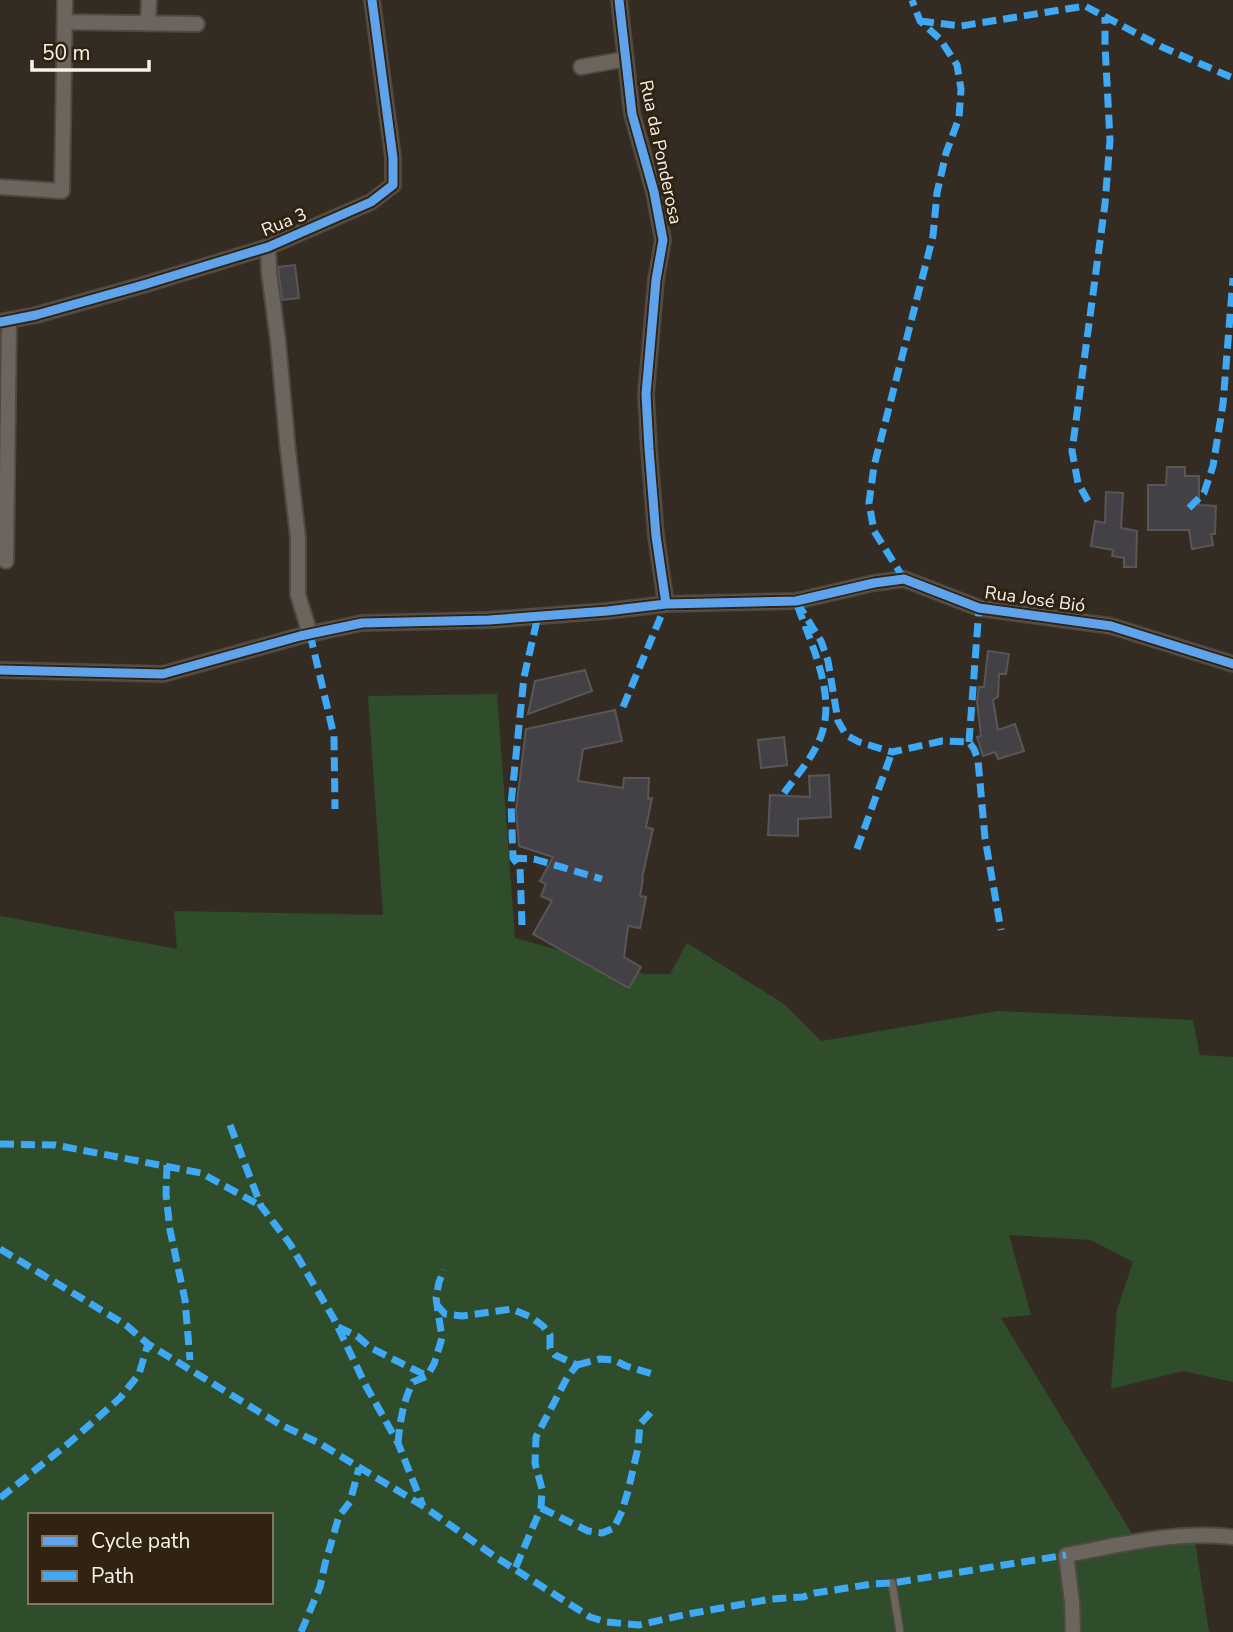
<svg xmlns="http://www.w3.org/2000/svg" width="1233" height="1632" viewBox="0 0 1233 1632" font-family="'Nunito Sans',sans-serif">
	<rect width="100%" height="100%" fill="#342c23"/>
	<path fill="#2f4c2b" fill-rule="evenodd" d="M497,694l18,244 131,36h24l17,-31 97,61 37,37 177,-30 195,9 7,35 33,2v325l-50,-11 -72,18 6,-79 16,-48 -42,-22 -82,-5 22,80 -30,3 133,219 61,4 14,91h-1209v-716l177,33 -3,-38 209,4 -15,-219zM30,1515h241v87h-241z"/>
	<path fill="#444146" stroke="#595656" stroke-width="2" d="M295,265l4,33 -17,2 -4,-33z
		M1167,467h18v9h14v29l17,1 -1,28h-4l2,11 -21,4 -3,-19h-41v-45h18z
		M1106,492l17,1 -2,35 16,3 -1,36h-12v-9l-12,-2 1,-6 -22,-4 4,-25 10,2z
		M988,651l21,3 -3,20h-7l-1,23 -5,3 5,30 17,-6 9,27 -26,8 -3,-7 -12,4 -6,-19 4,-1 -4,-35 2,-14h5z
		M585,670l7,21 -64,23 7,-33z
		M615,710l7,31 -39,8 -5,32 45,7 1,-10h25l-1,21 4,-1 -6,29 7,2 -11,49 1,1 -3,17 6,1 -6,31 -12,-2 -4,31 17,10 -12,21 -96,-54 19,-33 -11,-5 5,-12 -6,-3 13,-24 -34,-11 -3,-36 10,-81z
		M784,737l3,28 -26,3 -3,-28z
		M829,775l2,42 -33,2v17l-30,-1 2,-40 40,2 -1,-21z"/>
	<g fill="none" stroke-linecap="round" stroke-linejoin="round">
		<g stroke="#504941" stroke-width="10">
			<path id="service" d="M892,1583l8,49"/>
		</g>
		<g stroke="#504941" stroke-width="18">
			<path id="minor" d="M619,0l13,114 22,78 9,48 -7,40 -10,114 3,55 7,87 10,68
				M65,22l132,2
				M148,23l1,-23
				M581,67l45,-8
				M0,187l62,4 3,-191
				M268,247l1,25 9,69 10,110 10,87v57l12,39
				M0,322l36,-7 107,-30 125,-38 103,-45 22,-17v-27l-21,-158
				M6,561l3,-241
				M0,670l163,4 137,-38 62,-13 127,-3 118,-9 59,-7 130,-3 78,-18 30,-4 75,29 132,18 122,38
				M1073,1632l-1,-30 -6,-47c54,-10 112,-25 167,-18"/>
		</g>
		<use href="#service" stroke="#6b655e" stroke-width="7"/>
		<use href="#minor" stroke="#6b655e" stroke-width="14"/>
		<path stroke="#3fa9f5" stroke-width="7" stroke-dasharray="14 7" stroke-linecap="butt" d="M920,21l41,5 124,-20 77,41 71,31
			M1088,501l-10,-18 -6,-32 33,-247 5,-64 -5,-95v-28
			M1189,508l15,-15 9,-27 10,-62 10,-126
			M904,579l-30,-48 -5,-28 5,-37 59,-230 4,-43 9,-40 13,-35 2,-29 -4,-24 -17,-26 -20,-18 -8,-21
			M310,634l24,102 1,73
			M623,707l43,-103
			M969,742l10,-134
			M784,793c13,-18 31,-38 38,-60 14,-42 -13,-93 -26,-132l25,40 7,20 10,60 8,14 13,7 33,10 50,-11 27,1 5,7 4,11 7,78 16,92
			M857,849l35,-97
			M513,858l21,1 68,20
			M522,925l-2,-58 -7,-9 -2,-54 13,-127 14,-61
			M230,1125l31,81 29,38 44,75 32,67 32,57 25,63
			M0,1144l55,1 146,28 60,33
			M167,1165l-1,29 4,36 15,70 5,60
			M0,1249l126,76 22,19 131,80 40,19 104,63 74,52 93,59 16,5 33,3 44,-10 88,-16 32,-2 12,-4 57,-9 20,-1 174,-28
			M437,1305l8,9 17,2 50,-7 19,8 12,9 7,9v13l5,7 22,10 -9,11 -32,61 -1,26 7,26 -1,19 -26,61
			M338,1327l19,9 14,12 56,28
			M577,1365l23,-6 14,1 12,6 30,9
			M398,1443c2,-21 5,-42 15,-61l14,-6 7,-12 8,-26 -6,-40 3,-16 5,-12
			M0,1498l69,-55 51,-45 19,-24 9,-30
			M541,1508l47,23 14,2 12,-5 8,-17 6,-20 10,-43 2,-24 12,-13
			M301,1632l19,-45 5,-23 14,-48 11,-14 9,-34"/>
		<g stroke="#302312" stroke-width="13">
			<path id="cycleway" d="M619,0l13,114 22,78 9,48 -7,40 -10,114 3,55 7,87 10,68
				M0,322l36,-7 107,-30 125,-38 103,-45 22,-17v-27l-21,-158
				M0,670l163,4 137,-38 62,-13 127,-3 118,-9 59,-7 130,-3 78,-18 30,-4 75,29 132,18 122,38"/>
		</g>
		<use href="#cycleway" stroke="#60a3ed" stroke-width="9"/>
	</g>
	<g text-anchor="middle" stroke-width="6" stroke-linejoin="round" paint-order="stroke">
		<g font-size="18" fill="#fbf2e8" stroke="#302312">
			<text transform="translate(661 152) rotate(78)" y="6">Rua da Ponderosa</text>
			<text transform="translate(284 222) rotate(-22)" y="6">Rua 3</text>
			<text transform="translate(1035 599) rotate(8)" y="6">Rua José Bió</text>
		</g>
	</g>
	<rect x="28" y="1513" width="245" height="91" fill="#302312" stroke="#817668" stroke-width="2"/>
	<rect x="42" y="1536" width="35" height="10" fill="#60a3ed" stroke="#817668" stroke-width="2"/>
	<text x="91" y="1548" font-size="21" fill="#fbf2e8">Cycle path</text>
	<rect x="42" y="1571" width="35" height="10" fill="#3fa9f5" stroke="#817668" stroke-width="2"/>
	<text x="91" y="1583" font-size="21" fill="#fbf2e8">Path</text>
	<path d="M32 60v10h117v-10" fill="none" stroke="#fbf2e8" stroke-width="3.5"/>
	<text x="42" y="60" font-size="21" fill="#fbf2e8" stroke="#302312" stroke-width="5" paint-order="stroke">50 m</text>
</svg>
